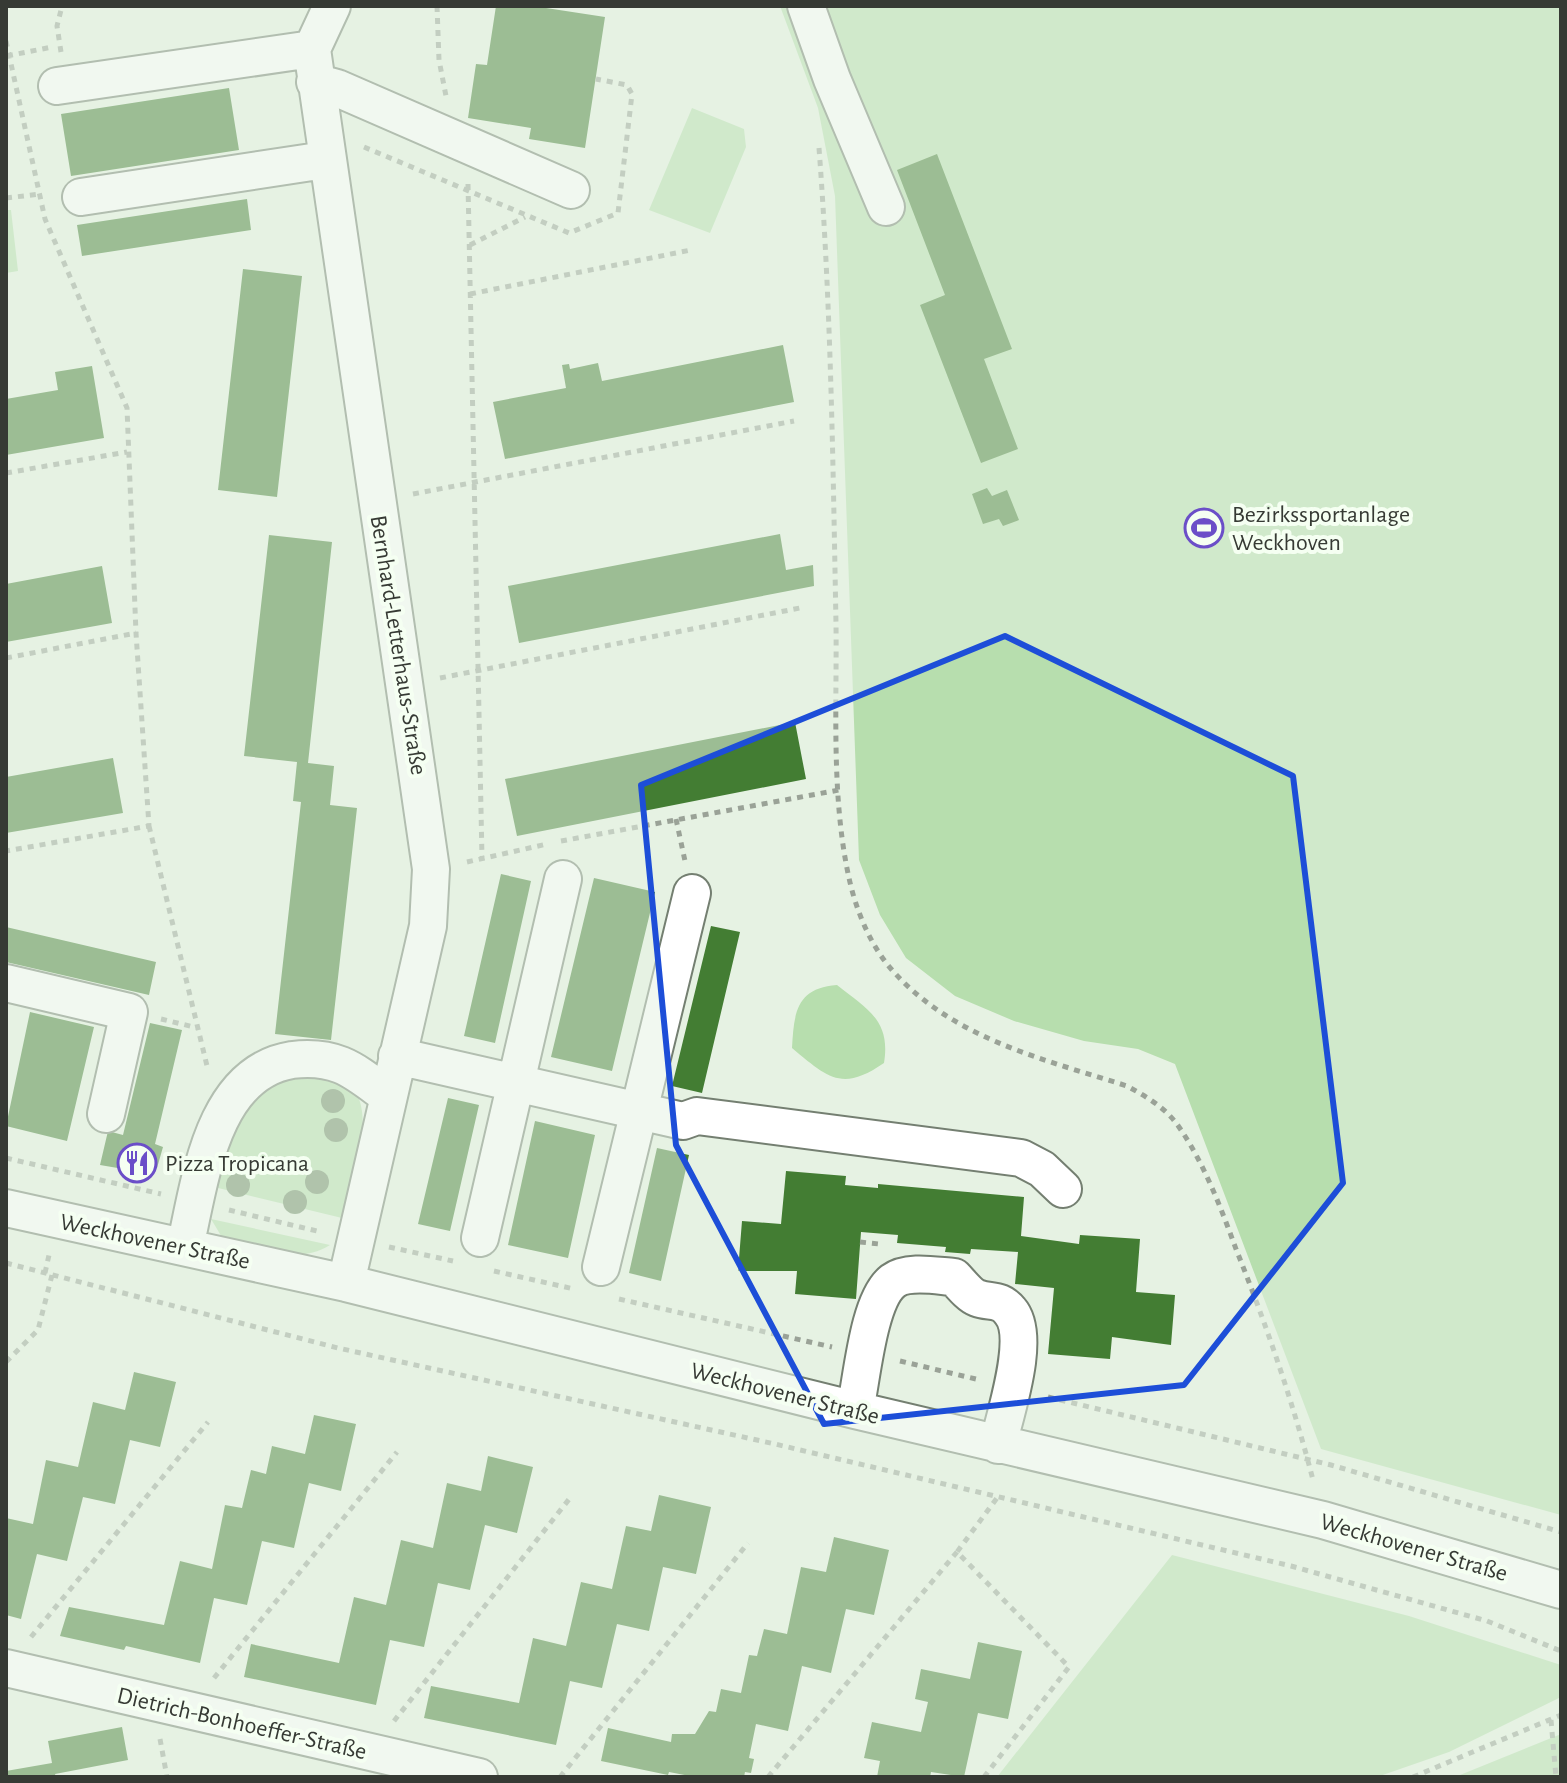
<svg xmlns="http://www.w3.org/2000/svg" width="1567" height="1783" viewBox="0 0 1567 1783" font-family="'Alegreya Sans',sans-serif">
	<rect width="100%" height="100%" fill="#e6f2e3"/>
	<path fill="#b7deae" d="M780,6h781v1509l-240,-66 -146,-385 -37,-15 -54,-8 -70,-20 -59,-25 -49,-38 -26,-43 -21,-55 -24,-664 -17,-88z
		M692,108l52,21 2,18 -36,86 -61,-23z
		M6,210h5l7,61 -12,2z
		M837,985c30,24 54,35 47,78 -42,29 -56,15 -92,-15 2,-35 4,-60 45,-63z
		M303,1069c11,2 27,2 37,8 45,24 11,103 2,141l-128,-31 18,-63 19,-28z
		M211,1219l119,26c-33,21 -72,3 -107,-6z
		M1172,1555l237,61 152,49v32l-112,55 -72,25h-380z
		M1561,1734v43h-106z"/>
	<path fill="#437d33" d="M496,6h37l72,11 -20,131 -56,-9 2,-11 -63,-10 8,-54 11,1z
		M229,88l10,62 -168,26 -10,-62z
		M937,154l75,195 -28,10 34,90 -37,14 -61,-158 25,-10 -48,-125z
		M247,199l4,31 -169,26 -5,-31z
		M243,269l59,7 -25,221 -59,-7z
		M783,345l11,57 -289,57 -12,-57 73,-14 -4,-23 7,-1 1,5 28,-6 4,18z
		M92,366l12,72 -98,17v-56l52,-9 -3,-18z
		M987,488l5,8 15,-6 12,30 -16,6 -4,-7 -16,5 -11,-30z
		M780,534l6,36 27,-5 1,21 -295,57 -11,-57z
		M269,535l63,7 -24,221 26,3 -4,39 27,3 -26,232 -56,-6 26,-232 -8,-1 4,-39 -53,-6z
		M102,566l10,57 -106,19v-58z
		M795,722l11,57 -289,57 -12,-57z
		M113,758l10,55 -117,20v-56z
		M501,874l30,7 -36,162 -31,-7z
		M594,878l61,14 -43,179 -61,-14z
		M711,926l29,6 -38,161 -30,-7z
		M6,927l150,35 -7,33 -143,-33z
		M30,1012l64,15 -27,114 -61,-15z
		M150,1023l32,7 -27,114 8,3 -6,21 -10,5 -47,-8 8,-34 15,4z
		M448,1098l31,7 -29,126 -32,-7z
		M535,1121l60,14 -27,123 -60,-13z
		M657,1148l32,7 -28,126 -32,-8z
		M786,1171l60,5 -1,9 33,3v-4l146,13 -3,39 58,8 1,-9 60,4 -4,53 39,3 -4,50 -59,-8 -2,22 -62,-5 6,-66 -39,-4 3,-32 -47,-3 -1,5 -25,-2 1,-5 -49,-4 1,-8 -37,-3 -5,67 -61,-5 2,-23h-59l4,-50 39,3z
		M134,1372l42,10 -16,65 -30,-7 -15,64 -32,-7 -16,64 -30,-7 -16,65 -15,-4v-97l27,6 13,-64 32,7 15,-65 32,8z
		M314,1415l42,9 -15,67 -32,-8 -15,65 -32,-7 -15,64 -33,-7 -14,65 -74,-17 -2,4 -64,-14 9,-29 95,18 16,-64 32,8 13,-64 17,3 9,-38 15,4 6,-28 33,8z
		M488,1456l45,11 -16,66 -32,-8 -15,65 -32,-7 -14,64 -34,-7 -14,65 -132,-28 7,-33 88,19 15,-66 32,8 15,-65 32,8 14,-65 34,8z
		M659,1495l52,12 -15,67 -33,-7 -14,64 -32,-7 -15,64 -32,-7 -14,64 -132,-27 7,-32 88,17 14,-65 33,8 15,-64 31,7 14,-63 25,5z
		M834,1537l55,13 -15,65 -28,-6 -15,64 -29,-7 -14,65 -32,-7 -7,34 5,1 -3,14 -6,-1 -1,5h-49l-26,-5 -1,3 -67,-14 7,-33 63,14 1,-8h23l14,-23 7,1 5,-23 20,4 8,-38 8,1 7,-27 23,5 14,-67 25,5z
		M978,1642l44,9 -14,68 -30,-6 -14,64 -33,-5 -1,5h-53l3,-16 -16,-3 8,-36 49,10 7,-30 -13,-3 6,-30 49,10z
		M122,1727l6,33 -73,14 1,3h-50v-6l46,-8 -4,-22z"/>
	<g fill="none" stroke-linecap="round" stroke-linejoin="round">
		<g stroke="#747f71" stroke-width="40">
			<path id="minor" d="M332,6l-20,43 119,820 -3,57 -82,357
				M806,6l26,73 54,128
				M315,82l22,6 234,102
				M57,86l255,-37
				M81,197l244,-37
				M6,983l123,29 -23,102
				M397,1056l286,65 14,-5 324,42 21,11 21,20
				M6,1208l340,75 509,127 468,110 238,70
				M480,1238l83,-359
				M185,1247c15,-64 26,-174 107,-187 16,-2 34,-1 49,5 17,7 32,20 47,31
				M601,1267l91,-374
				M855,1410c7,-31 13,-110 38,-129 15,-11 44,-5 61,-4 6,6 15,18 23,21 13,5 23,0 33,13 22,25 -5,103 -12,134
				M6,1668l473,109"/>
		</g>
		<path stroke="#9aa297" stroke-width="5" stroke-dasharray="6 6" stroke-linecap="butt" d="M437,6l2,54 7,36
			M6,41l39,178 82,189 9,225 13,193 -143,25
			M61,52l-4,-26 5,-20
			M7,56l45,-9
			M364,147l205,86 49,-20 14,-119 -5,-9 -31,-6
			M819,148c12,158 14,317 17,476 1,83 -5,172 13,254 7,32 21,67 43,92 61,69 151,89 235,116 20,11 39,22 52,41 25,36 42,81 57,122 30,75 57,153 77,231
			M468,184l14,674
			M6,198l35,-4
			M470,245l55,-28
			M470,294l221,-44
			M6,473l121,-21
			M413,494l381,-73
			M6,658l130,-25
			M440,678l360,-70
			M676,819l9,42
			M149,826l59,244
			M561,841l278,-51
			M467,862l80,-18
			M161,1019l37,9
			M6,1158l155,36
			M229,1210l92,22
			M860,1242l19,2 1,4
			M389,1247l64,14
			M6,1263l332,85 437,96 516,122 196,55 74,30
			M494,1271l80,18
			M45,1273l4,-18
			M619,1299l213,48
			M900,1361l80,19
			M6,1362l32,-32 14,-55
			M1048,1397l283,68 230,67
			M31,1637l177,-215
			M214,1678l183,-226
			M1551,1720l5,57
			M394,1721l176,-223
			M160,1739l7,38
			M560,1777l188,-234
			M768,1777l189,-225
			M984,1777l85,-110 -112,-115 40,-54
			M1413,1777l148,-62"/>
		<use href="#minor" stroke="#fff" stroke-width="36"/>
	</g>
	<g fill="#6f8b67">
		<circle cx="333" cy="1101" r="12"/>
		<circle cx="336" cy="1130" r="12"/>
		<circle cx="317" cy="1182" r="12"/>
		<circle cx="238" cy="1185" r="12"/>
		<circle cx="295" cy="1202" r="12"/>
	</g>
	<path d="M0 0H1567V1783H0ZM1005,636l288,140 50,407 -159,202 -360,39 -148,-279 -35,-360z" fill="#e6f2e3" fill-opacity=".55" fill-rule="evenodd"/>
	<path fill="none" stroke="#1d4ed8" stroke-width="6" stroke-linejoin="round" d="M1005,636l288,140 50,407 -159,202 -360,39 -148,-279 -35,-360z"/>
	<defs>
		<g id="stadium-ring" transform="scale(2)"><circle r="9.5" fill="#f5fff2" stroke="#6b4ec8" stroke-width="1.5"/><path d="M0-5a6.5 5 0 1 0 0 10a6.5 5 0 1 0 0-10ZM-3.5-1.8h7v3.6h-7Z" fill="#6b4ec8"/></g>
		<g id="restaurant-ring" transform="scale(2)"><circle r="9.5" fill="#f5fff2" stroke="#6b4ec8" stroke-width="1.5"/><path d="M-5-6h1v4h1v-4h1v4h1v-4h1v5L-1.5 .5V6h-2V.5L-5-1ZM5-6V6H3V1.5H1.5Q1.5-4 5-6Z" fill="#6b4ec8"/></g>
	</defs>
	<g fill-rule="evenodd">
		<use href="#stadium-ring" x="1204" y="528"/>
		<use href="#restaurant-ring" x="137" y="1163"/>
	</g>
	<g text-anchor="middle" stroke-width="8" stroke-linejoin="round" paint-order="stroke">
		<g font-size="24" fill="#363a34" stroke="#f5fff2" text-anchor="start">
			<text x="1232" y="522">Bezirkssportanlage<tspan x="1232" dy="28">Weckhoven</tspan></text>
			<text x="165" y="1171">Pizza Tropicana</text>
		</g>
		<g font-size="24" fill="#363a34" stroke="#f5fff2">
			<text transform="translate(399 645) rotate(81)" y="8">Bernhard-Letterhaus-Straße</text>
			<text transform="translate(155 1241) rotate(12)" y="8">Weckhovener Straße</text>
			<text transform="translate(785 1393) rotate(14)" y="8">Weckhovener Straße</text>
			<text transform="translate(1414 1547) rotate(16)" y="8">Weckhovener Straße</text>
			<text transform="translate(242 1723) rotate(13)" y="8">Dietrich-Bonhoeffer-Straße</text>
		</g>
	</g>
	<rect width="1567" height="1783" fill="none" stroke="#363a34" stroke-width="16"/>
</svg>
